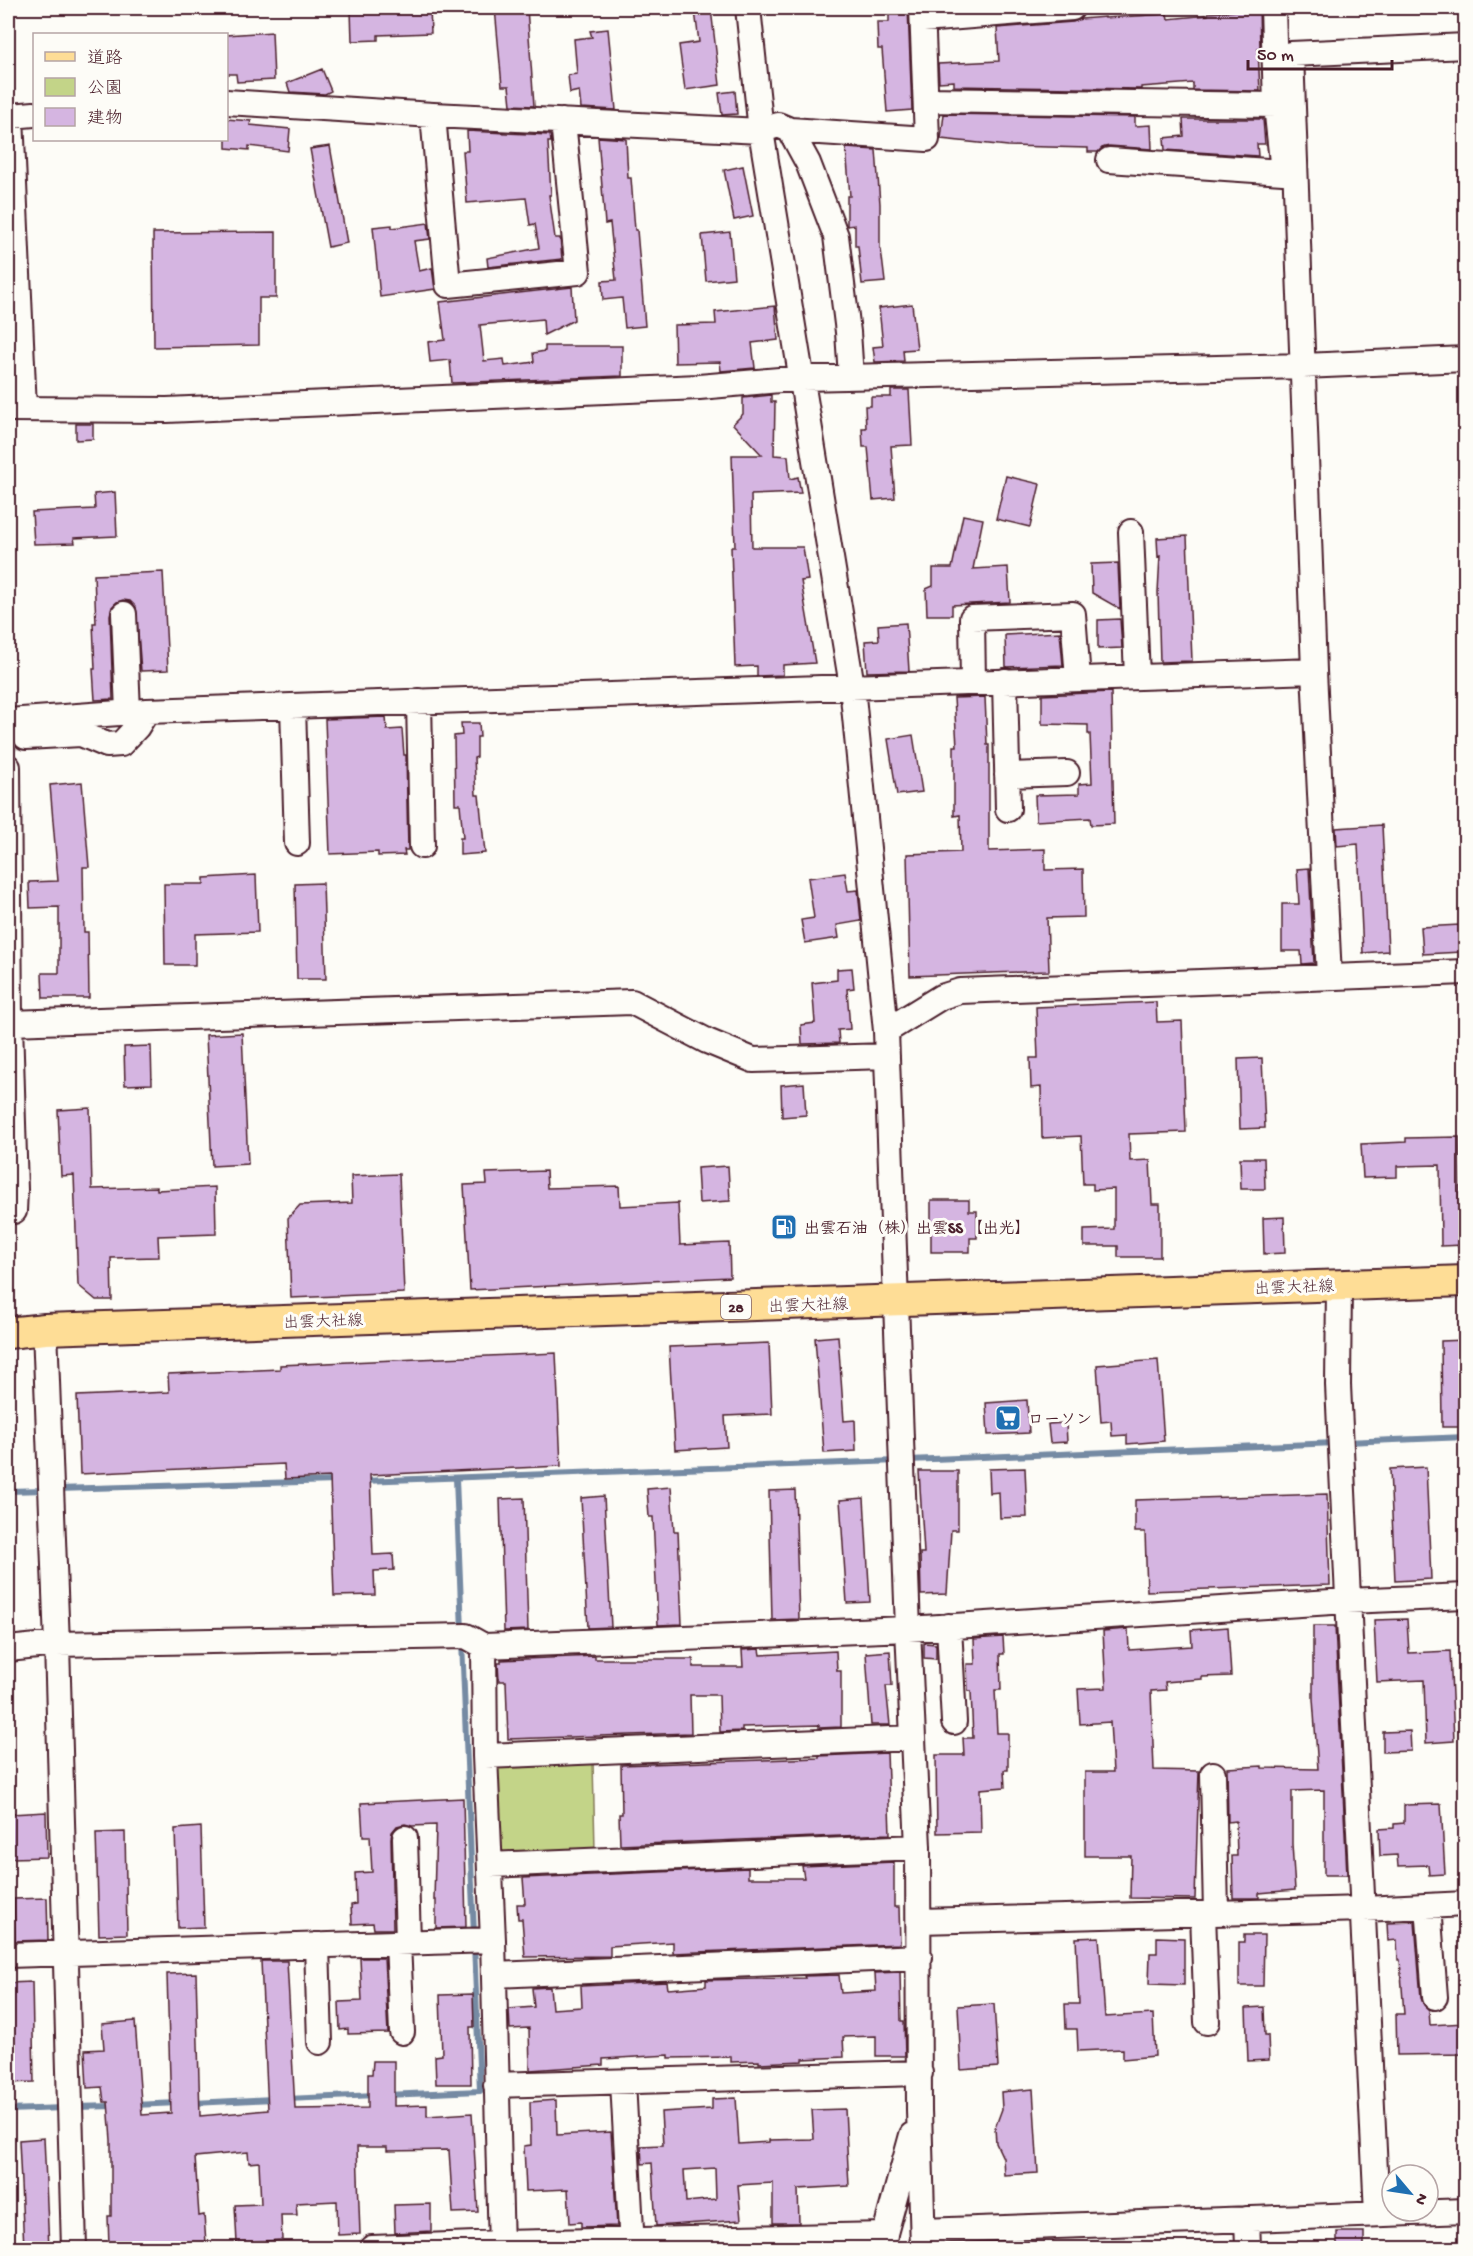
<svg xmlns="http://www.w3.org/2000/svg" width="1473" height="2256" viewBox="0 0 1473 2256" font-family="'Gochi Hand','Klee One',sans-serif">
	<rect width="100%" height="100%" fill="#fdfcf7"/>
	<filter id="ink" filterUnits="userSpaceOnUse"><feTurbulence type="fractalNoise" baseFrequency=".0167" numOctaves="2"/><feDisplacementMap in="SourceGraphic" scale="12" xChannelSelector="R" yChannelSelector="G"/><feConvolveMatrix kernelMatrix="1 2 1 2 8 2 1 2 1" color-interpolation-filters="sRGB"/></filter>
	<g filter="url(#ink)">
		<path fill="#c3d488" stroke="#867a5a" stroke-width="1.5" d="M593,1761l2,90 -96,4 -5,-83 10,-9z"/>
		<g fill="none" stroke-linecap="round" stroke-linejoin="round">
			<path stroke="#758aa3" stroke-width="6" d="M1346,1442l120,-5
				M908,1460l428,-17
				M456,1478l6,153
				M363,1481l535,-20
				M57,1489l280,-8
				M8,1491l38,-1
				M462,1641l12,293
				M386,2095l94,-4 -6,-147
				M287,2099l89,-4
				M194,2103l80,-4
				M134,2105l44,-2
				M74,2107l41,-1
				M8,2110l56,-2"/>
		</g>
		<path fill="#d5b5e1" stroke="#4a1f2b" stroke-width="1.5" fill-rule="evenodd" d="M403,8h27l1,25 -53,2v5l-26,1 -1,-31z
			M495,8h32l7,98 -23,-1 -2,-19h-7z
			M889,8h19l4,102 -25,2 -5,-63h-4l-1,-27h12z
			M1239,8h20l1,41h-2l2,42 -67,-1v-7l-52,4v2l-187,-3v-5l-15,1 -1,-18 61,-3 -2,-33 76,-6 8,-3 24,-2v1l62,-4 1,5 40,-4v-2l31,-2z
			M711,9l9,76 -35,5 -6,-45 20,-3 -4,-31z
			M608,29l8,81 -35,-2 -2,-17 -9,2 -2,-18 9,-1 -3,-35 18,-2 -2,-6z
			M272,32l2,48 -37,2 -1,-8h-10v-39z
			M322,69l9,22 -6,3 -35,-2 -3,-9z
			M735,91l2,23 -15,1 -3,-22z
			M944,114l191,3v9l16,-1 1,24 -43,-3 -7,2 -4,4h-10v-4l-80,-2 -67,-7z
			M226,119l25,2 -1,4 40,4 -2,22 -39,-5v4l-23,-2z
			M1183,119h80l2,25h-8l1,12 -93,-6 -1,-12 20,-2z
			M467,131l83,4 1,7h-3l3,53h-2l6,43h5l2,21 -74,8 -1,-9 52,-10 -4,-24 -5,1 -4,-27 -59,5 -4,-52h5z
			M598,137l28,2 2,39h3l4,52h2l8,96 -20,2 -3,-30 -19,2 -1,-19 14,-1 -6,-57 -5,1z
			M330,146l17,97 -19,4 -18,-98z
			M846,148l30,2 4,54v45h1l4,33 -23,2 -4,-38h-3v-21l-8,1v-30h3z
			M743,166l10,50 -19,4 -10,-50z
			M428,223l2,16 -16,2 5,30 13,-3 3,21 -55,8 -7,-70 19,-2v3z
			M276,232v66h-17v47l-105,2 -1,-114z
			M730,232l4,46 -28,3 -4,-46z
			M572,287l2,33 -30,15 -1,-16 -63,6 4,36 20,-2 1,7 29,-4 -1,-9 12,-2v-5h77v30l-170,7 -2,-23 -20,2 -2,-20 17,-2 -5,-38z
			M912,304l5,45 -14,1 1,11 -29,1 -2,-15 10,-1 -4,-38z
			M775,306l3,34 -26,3 3,25 -34,3 -1,-9 -45,1 -1,-38 42,-1 -1,-12z
			M891,390h18l3,55 -21,1 4,52 -22,2 -5,-53h-5l-1,-19h4l-1,-22h6v-9h20z
			M771,395v7h4l-1,53 14,1 2,23 8,-2 3,16 -50,2 1,52h51l5,33 -7,1 14,82 -32,2v10l-26,1v-10l-22,1 -4,-120h4l-3,-92h30l-29,-31 10,-10v-16z
			M76,424h17v15l-17,1z
			M1006,476l34,8 -10,43 -34,-8z
			M115,492l2,44 -43,2 1,5 -41,1 -2,-32 63,-3 -1,-15z
			M963,515l20,4 -10,50 35,-2 2,35 -58,3v10h-25l-1,-26 7,-3v-18h19z
			M1187,536l5,125 -32,1 -2,-70 2,-36 -2,1 -1,-19z
			M1118,563l2,46 -28,-16 -1,-29z
			M163,572l5,98 -27,1 -5,-64 -6,-6 -7,-1 -6,2 -5,5 -2,8 3,84 -18,1 -2,-31h2l-2,-46h3l-2,-48z
			M1120,619l2,29 -24,1v-29z
			M906,623l3,48 -42,1 -2,-31 14,-1 -1,-15z
			M1060,632l3,33 -57,2 -1,-32z
			M1111,692l3,132 -23,1 -1,-7 -54,3 -1,-26 44,-1v-10l13,-1 -2,-49h-2v-9l-46,-1v-29z
			M985,697l2,48h2v106l56,-2v21l38,-1 1,48 -37,1 2,53 -139,5 -3,-122 54,-2 -1,-37 -6,1v-70h3l-3,-48z
			M386,717l1,13 15,-1 2,26h2l2,95h-4l1,5 -27,1v-4l-48,2 -5,-135z
			M461,723h18l1,14h-3v20l-3,1 2,37h3l6,58 -25,2v-17h3l-3,-34h-5l-1,-68 8,-1z
			M913,735l9,57 -25,3 -9,-56z
			M82,782l7,85h-6l1,65h4l1,66h-46l-1,-25h17v-66l-29,1 -1,-26 29,-1 -8,-96z
			M1382,825l6,126 -25,2 -5,-109 -21,2 -1,-18z
			M1309,868l5,95 -12,1 -1,-13h-19v-47h17l-2,-35z
			M845,873l3,18 10,-1 3,31 -24,4 2,13 -34,5 -4,-23 13,-2 -6,-40z
			M256,875l2,57 -63,2v31h-30l-1,-81h40v-6z
			M323,883l3,96h-29l-2,-95z
			M1460,925l2,27 -39,2 -2,-27z
			M852,968l2,20 -7,1 3,40 -12,1 1,13 -37,1 -1,-19 14,-2 -3,-40 25,-3v-11z
			M1156,1002l1,20 25,-1 4,111 -57,2 1,27 20,-1 2,44h8v53h-42v-11h-34v-16l30,-1v-40l-21,1v-6h-10l-2,-48 -39,2 -1,-51 -10,1 -1,-30h8l-2,-51z
			M242,1033l6,131 -36,2 -6,-131z
			M151,1046l1,38 -27,1 -1,-38z
			M1262,1058l3,70 -25,1 -2,-70z
			M804,1083l2,32 -24,2 -1,-32z
			M90,1108l2,81 65,-2v3l58,-3 1,47 -58,2 1,21 -48,1 1,42h-16l-18,-15 -4,-110 -13,1 -3,-66z
			M1459,1137l1,83h4v25l-23,1 -1,-81 -43,1v11l-34,1 -2,-34 45,-2v-4z
			M1240,1158h24l1,31h-24z
			M728,1166l2,35 -31,2 -2,-35z
			M546,1171l1,17 72,-2 1,20 58,-3 2,42 49,-2 1,34 -260,13 -6,-105 23,-1 -1,-11z
			M399,1174l5,119 -113,5 -3,-80 12,-13 52,-2 -1,-27z
			M931,1200h38v11h8v27h-7v14h-39z
			M1284,1217l1,36 -21,1 -1,-36z
			M838,1336l6,85 11,-1 1,31 -32,2 -9,-115z
			M1466,1340v87h-24l-1,-86z
			M769,1343l3,71 -47,2 2,31 -52,3 -6,-103z
			M556,1353l5,113 -191,9 3,80 20,-1 1,16 -20,1 1,24 -41,1 -4,-119 -45,2 -1,-15 -204,10 -3,-78 92,-4 -1,-18 112,-5v-4z
			M1158,1360l6,81 -37,3v-9l-15,1 -1,-15 -10,1 -4,-57z
			M1027,1400l2,33 -41,2 -2,-32z
			M1066,1423l1,19 -17,1 -2,-19z
			M1426,1467l5,112 -36,2 -5,-112z
			M1025,1468l2,49 -27,1 -1,-26 -9,1 -1,-24z
			M919,1471h39v59h-7l-4,64 -26,1 -1,-42h4z
			M671,1487l3,44h4l4,93 -24,1 -5,-108h-4l-2,-28z
			M795,1490l4,129 -27,1 -3,-129z
			M1327,1494l3,91 -183,6 -2,-59h-10v-32z
			M604,1496l7,131 -23,1 -7,-130z
			M524,1498l4,132 -24,1 -4,-132z
			M864,1498l6,104 -23,1 -7,-103z
			M1407,1619l2,34 41,-2 4,90 -28,2 -2,-63 -47,2 -3,-62z
			M1313,1626h22l12,249h-23v-85l-32,1v53l3,46 -36,3v5h-26l-1,-42h5l-1,-35 -8,1 -1,-54 35,-2v2l56,1 -5,-70z
			M1228,1627l3,49 -29,1v2l-37,3 1,8 -15,1 3,79 45,1 -4,128 -65,-1 1,-42h-46v-84h28l-3,-50 -30,2 -2,-35 28,-1 -3,-57 25,-2 1,21 63,-4 -1,-16z
			M1003,1637l1,17h-4l1,36h-6l2,43h11v37h-4l1,17 -25,2 1,43 -44,1 -1,-78h28l-1,-17h10l-2,-47h-3l-1,-27h8l-1,-25z
			M924,1643l12,1v15l-12,-1z
			M759,1649l1,6 76,-4 1,20h4v56l-22,1v-3l-77,2v4l-22,1 -1,-37h-29l1,38 -183,6 -2,-58h-7l-1,-18h3v-3l94,-4v3h98v8h50l-1,-17z
			M890,1651l2,35h-6l4,39h-19l-5,-72z
			M1410,1731l1,20 -28,1v-20z
			M887,1753l3,81 -270,11 -1,-31h3l-1,-49 198,-7v-2z
			M463,1798l3,129 -30,1v-28h-2l2,-75 -24,1 -7,-2 -8,2 -5,6 -1,6 2,91h-19l-1,-6 -21,1 -1,-19 5,-1 -1,-31 17,-1 -2,-36h-7l-2,-33z
			M1441,1804l4,70 -16,1 -1,-10 -30,1 -1,-11 -17,1 -1,-27 15,-1v-4l10,-1v-18z
			M46,1812l1,45 -35,1 -1,-44z
			M201,1827l3,100 -26,1 -3,-99z
			M125,1832l2,102 -28,1 -3,-102z
			M894,1862v45h5l1,37 -227,9v-11l-63,4v10l-85,1 -3,-38h-4l-1,-15h8l-2,-26 225,-10v10h56l-2,-12z
			M47,1898l1,42 -33,1 -1,-42z
			M1415,1922l6,76 3,7 5,5 1,15 35,-2 1,31 -69,1 -1,-41h8l-4,-54h-2l-1,-20 -9,1 -1,-18z
			M1244,1935h20l-1,51h-24v-44h5z
			M1099,1937l6,80 48,-3 2,42 -32,3v-10l-45,2 -1,-22h-11l-1,-25h14l-3,-66z
			M1157,1937l27,1v47l-35,-1 1,-31h7z
			M360,1958h24l4,75 -40,1v-5l-8,1 -1,-28 23,-1z
			M261,1961h26l8,148 73,-1v-34h4l1,-13h21v45l33,-1v11l45,-3 6,99 -25,1 -4,-63 -62,1v-4h-30l3,87 -22,1 -1,-34 -41,2 1,12h-16l1,25 -45,3 -2,-38 26,-1 -2,-42 -10,1 -1,-11 -53,5 4,59 5,-1 2,29 -45,4 -1,-5 -51,3 -1,-30h3v-76l-3,-38h-4l-2,-15 -15,1 -2,-38 19,-1 -2,-25 33,-3 7,94 29,-2 -4,-139 29,-1 4,143 68,-6z
			M900,1972l1,49h3l1,35h-29v-20l-33,1 1,20 -41,2v2l-44,2v-2l-28,1v-5l-62,1v-3l-66,4v6l-73,5 -1,-42 -19,1 -1,-20 25,-2 -2,-19 18,-1 2,22 30,-2 -1,-21 86,-4 1,7 38,-3v-6l99,-2 -1,-2 35,-1 2,18 35,-2 -1,-18z
			M32,1982l2,100 -26,1v-100z
			M473,1994l1,33h-4l1,57h-35l-1,-28 7,-1 -2,-60z
			M994,2004l4,63 -37,3 -3,-64z
			M1264,2007l1,28h3l1,25 -21,1 -2,-53z
			M1033,2089l5,84 -34,2 -1,-17 -7,-15 -1,-15 7,-19 -1,-17z
			M736,2098l3,46 30,-2v-2l45,-1 -2,-29 33,-1 4,77 -51,3 1,34h-26v-40l-35,2 3,35 -85,6 -4,-63 -10,1 -1,-18 22,-1 -2,-33 51,-3v-10zM715,2168l1,31 -30,3 -2,-32z
			M556,2100l1,35 54,-3 6,94 -36,1v-5l-11,1 -2,-34 -42,2 -2,-45 7,-1 -1,-43z
			M44,2138l5,110h-25l-5,-108z
			M431,2204v27l-36,2 -1,-28z
			M1337,2232h27v16h-27z"/>
		<g fill="none" stroke-linecap="round" stroke-linejoin="round">
			<path stroke="#d9d0ce" stroke-width="24" stroke-dasharray="24 12" stroke-linecap="butt" d="M8,739l18,-2"/>
			<g stroke="#4a1f2b" stroke-width="28">
				<path id="minor" d="M748,8l13,123 91,555 34,345 22,598 10,218 1,263 4,138
					M923,20l149,-12
					M926,100l350,5
					M226,102l207,13 328,16 17,-6 12,5 18,33 28,73 12,96 3,45
					M433,115l15,170 130,-13 -15,-151
					M790,130l137,9 -5,-131
					M1109,160l174,12 -7,-67 -3,-97
					M8,409l159,1 532,-23 104,-9 500,-12 163,-7
					M24,409l-13,-293 23,-2
					M1131,532l6,145
					M124,614l4,98
					M1005,681l3,128
					M973,682l-1,-64 101,-4 5,65
					M419,701l3,145
					M293,706l4,137
					M8,721l139,-10 1167,-40
					M26,737l55,-3 26,11 14,-1 16,-17 10,-16
					M8,767l2,256 5,167 -1,21
					M1007,775l60,-2
					M1329,977l-15,-306 -23,-617 175,-8
					M10,1023l622,-21 75,39 46,19 134,-4
					M886,1031l55,-34 19,-6 506,-19
					M1339,1284l-1,101 39,829
					M45,1329l12,315 17,604
					M949,1626l5,96
					M484,1646l1,110 8,184 8,308
					M8,1649l49,-5 409,-8 18,10 424,-17 439,-28 119,-5
					M485,1756l428,-18
					M1213,1774l3,139
					M405,1838l3,104
					M490,1865l428,-18
					M1428,1906l7,91
					M1203,1914l4,108
					M919,1921l445,-12 102,-5
					M398,1943l4,89
					M317,1945l3,97
					M8,1955l485,-15
					M494,1975l426,-18
					M623,2082l9,166
					M496,2085l424,-12
					M1247,2219l1,29
					M923,2231l543,-20
					M372,2248l129,-5 384,-8
					M881,2248l31,-113"/>
			</g>
			<g stroke="#4a1f2b" stroke-width="34">
				<path id="major" d="M8,1333l37,-4 1421,-48"/>
			</g>
			<use href="#minor" stroke="#fdfcf7" stroke-width="24"/>
			<use href="#major" stroke="#fedd96" stroke-width="30"/>
		</g>
	</g>
	<defs>
		<g id="fuel-square" transform="scale(1.35)"><rect x="-9" y="-9" width="18" height="18" rx="4" fill="#1f6fb2" stroke="#fdfcf7"/><path d="M-5.5-6h7V0h2V4h1.3V-2.5L3-4.5l.8-.8L6-3V5H2.5V1h-1V6h-7ZM-4.2-4.7v3.2H.2V-4.7Z" fill="#fff"/></g>
		<g id="supermarket-square" transform="scale(1.35)"><rect x="-9" y="-9" width="18" height="18" rx="4" fill="#1f6fb2" stroke="#fdfcf7"/><path d="M-6-5.5h2.5l.6 2H6L4.5 2H-2.5L-4.4-4H-6ZM-1.5 3.2a1.3 1.3 0 1 0 .1 0ZM3 3.2a1.3 1.3 0 1 0 .1 0Z" fill="#fff"/></g>
	</defs>
	<g fill-rule="evenodd">
		<use href="#fuel-square" x="784" y="1227"/>
		<use href="#supermarket-square" x="1008" y="1418"/>
	</g>
	<g text-anchor="middle" stroke-width="6" stroke-linejoin="round" paint-order="stroke">
		<rect fill="#fdfcf7" stroke="#806168" stroke-width="1.5" x="721" y="1295" width="30" height="24" rx="4.5"/>
		<g font-size="15" font-weight="bold" fill="#4a1f2b">
			<text x="736" y="1312">28</text>
		</g>
		<g font-size="16" font-weight="bold" fill="#4a1f2b" stroke="#fdfcf7" text-anchor="start">
			<text x="804" y="1233">出雲石油（株）出雲SS 【出光】</text>
			<text x="1028" y="1424">ローソン</text>
		</g>
		<g font-size="16" fill="#4a1f2b" stroke="#fdfcf7">
			<text transform="translate(1294 1286) rotate(-2)" y="6">出雲大社線</text>
			<text transform="translate(808 1304) rotate(-2)" y="6">出雲大社線</text>
			<text transform="translate(323 1320) rotate(-2)" y="6">出雲大社線</text>
		</g>
	</g>
	<rect width="1473" height="2256" fill="none" stroke="#fdfcf7" stroke-width="30"/>
	<rect x="15" y="15" width="1443" height="2226" fill="none" stroke="#4a1f2b" stroke-width="2" filter="url(#ink)"/>
	<rect x="33" y="33" width="195" height="108" fill="#fdfcf7" stroke="#b5a4a5" stroke-width="1.5"/>
	<rect x="45" y="52" width="30" height="9" fill="#fedd96" stroke="#b5a4a5" stroke-width="1.5"/>
	<text x="87" y="63" font-size="18" fill="#4a1f2b">道路</text>
	<rect x="45" y="78" width="30" height="18" fill="#c3d488" stroke="#b5a4a5" stroke-width="1.5"/>
	<text x="87" y="93" font-size="18" fill="#4a1f2b">公園</text>
	<rect x="45" y="108" width="30" height="18" fill="#d5b5e1" stroke="#b5a4a5" stroke-width="1.5"/>
	<text x="87" y="123" font-size="18" fill="#4a1f2b">建物</text>
	<g transform="translate(1410 2193) rotate(119)"><circle r="28" fill="#fdfcf7" stroke="#b5a4a5" stroke-width="1.5"/>
	<path d="M0-4.5L10 22L0 15L-10 22Z" fill="#1f6fb2"/>
	<text y="-9" font-size="16" font-weight="bold" text-anchor="middle" fill="#4a1f2b">N</text>
	</g>
	<path d="M1248 60v9h144v-9" fill="none" stroke="#4a1f2b" stroke-width="3"/>
	<text x="1257" y="60" font-size="18" fill="#4a1f2b" stroke="#fdfcf7" stroke-width="4.5" paint-order="stroke">50 m</text>
</svg>
